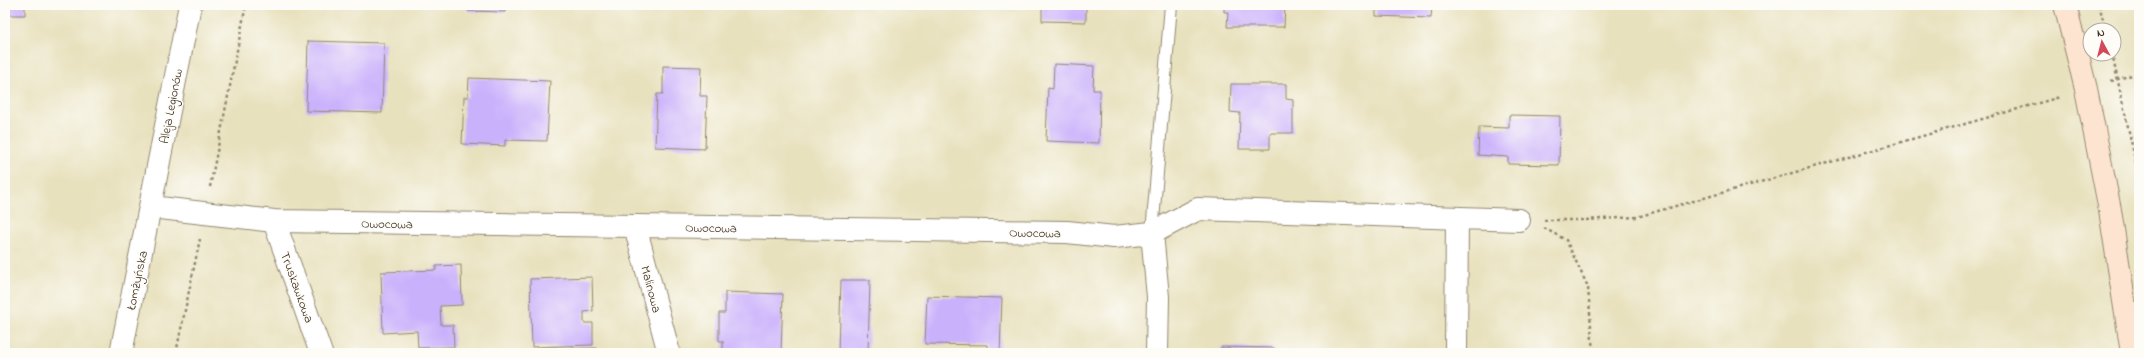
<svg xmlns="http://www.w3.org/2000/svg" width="2144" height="358" viewBox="0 0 2144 358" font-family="'Indie Flower',sans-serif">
	<rect width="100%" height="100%" fill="#fdfcf7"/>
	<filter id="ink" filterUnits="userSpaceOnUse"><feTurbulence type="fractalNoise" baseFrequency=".025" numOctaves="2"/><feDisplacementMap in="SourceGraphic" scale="8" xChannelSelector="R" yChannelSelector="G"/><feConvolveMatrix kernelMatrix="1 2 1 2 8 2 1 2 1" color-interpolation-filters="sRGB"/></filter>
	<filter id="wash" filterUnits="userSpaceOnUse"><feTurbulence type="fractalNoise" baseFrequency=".012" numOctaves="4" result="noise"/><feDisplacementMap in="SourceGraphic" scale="16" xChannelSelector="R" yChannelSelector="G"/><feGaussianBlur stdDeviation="0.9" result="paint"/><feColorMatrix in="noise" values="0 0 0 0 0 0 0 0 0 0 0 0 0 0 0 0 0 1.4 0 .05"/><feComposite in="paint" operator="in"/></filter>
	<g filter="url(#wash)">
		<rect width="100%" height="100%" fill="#e8e1be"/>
		<g id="blocks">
			<path fill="#cab1fc" d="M5,5h20v10h-20z
				M468,5h37v7l-37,-1z
				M674,5h30v2l-30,-1z
				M1042,5h44v17l-44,-1z
				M1224,5h61l-1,22h-57l1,-15h-4z
				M1376,5h56l-1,13 -55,-2z
				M308,41l76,2 -2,70 -76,-2z
				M1054,64l40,2 -1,24h7l-1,53 -53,-2 2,-53 5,1z
				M663,66l38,1 -1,29h7l-2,53 -50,-2 2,-53h6z
				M469,78l81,3 -3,60 -42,-1v6l-43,-2 2,-47h4z
				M1231,84h55v15l7,1v33h-23v16h-31l1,-36 -10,-1z
				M1509,115l51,1 -1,49 -51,-1v-7l-30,-2 1,-28 30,1z
				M461,265l1,40 -22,1 1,19h12l1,22 -36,1 -1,-17 -34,2 -2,-61 55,-2v-4z
				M592,277l1,34 -9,1v11h9v22l-61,2 -2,-68z
				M841,280h29l-2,73h-29z
				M725,292l58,2 -2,59h-58v-12h-4v-28h6z
				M927,296l75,2 -2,55h-12v-8l-63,-1z
				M1221,347l53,1v5h-53z
				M597,348v5h-47v-4z"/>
		</g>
	</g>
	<g filter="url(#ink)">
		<use href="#blocks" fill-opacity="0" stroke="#92866e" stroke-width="1"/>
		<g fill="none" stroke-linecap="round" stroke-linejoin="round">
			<g stroke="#92866e" stroke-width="14">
				<path id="service" d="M1152,233l19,-228"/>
			</g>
			<g stroke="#92866e" stroke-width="24">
				<path id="minor" d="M151,207l123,14 793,11 47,5 38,-4 46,-24 321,11
					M274,221l47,132
					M635,226l34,127
					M1152,233l6,64 -1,56
					M121,353l69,-348
					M1456,353l1,-134"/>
			</g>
			<g stroke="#92866e" stroke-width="24">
				<path id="secondary" d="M2065,5l21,84 24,121 22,143"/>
			</g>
			<path stroke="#92866e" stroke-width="2.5" stroke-dasharray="3 3" stroke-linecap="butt" d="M2099,5l7,25
				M2112,54l27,123
				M2111,81l28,-8
				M210,187l36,-182
				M1544,220h40l53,-3 423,-120
				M1544,228l22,12 22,47 5,66
				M176,353l24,-114"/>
			<use href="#service" stroke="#fff" stroke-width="12"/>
			<use href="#minor" stroke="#fff" stroke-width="22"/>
			<use href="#secondary" stroke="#fde4d1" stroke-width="22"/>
		</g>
	</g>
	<g text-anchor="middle" stroke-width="3" stroke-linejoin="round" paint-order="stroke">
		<g font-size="13" fill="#3b2a1e" stroke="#fdfcf7">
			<text transform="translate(170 106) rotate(-79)" y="5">Aleja Legionów</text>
			<text transform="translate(387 223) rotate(1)" y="5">Owocowa</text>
			<text transform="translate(711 227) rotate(1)" y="5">Owocowa</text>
			<text transform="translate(1035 232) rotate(1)" y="5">Owocowa</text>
			<text transform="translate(136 280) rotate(-78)" y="5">Łomżyńska</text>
			<text transform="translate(298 287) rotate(70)" y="5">Truskawkowa</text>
			<text transform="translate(652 289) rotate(75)" y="5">Malinowa</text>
		</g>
	</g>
	<rect width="2144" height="358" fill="none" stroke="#fdfcf7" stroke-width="20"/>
	<g transform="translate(2102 42) rotate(353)"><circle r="19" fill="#fdfcf7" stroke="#afa8a0"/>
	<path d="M0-3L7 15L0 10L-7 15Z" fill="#d1495b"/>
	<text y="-6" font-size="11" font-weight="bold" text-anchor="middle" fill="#3b2a1e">N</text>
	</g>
</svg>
